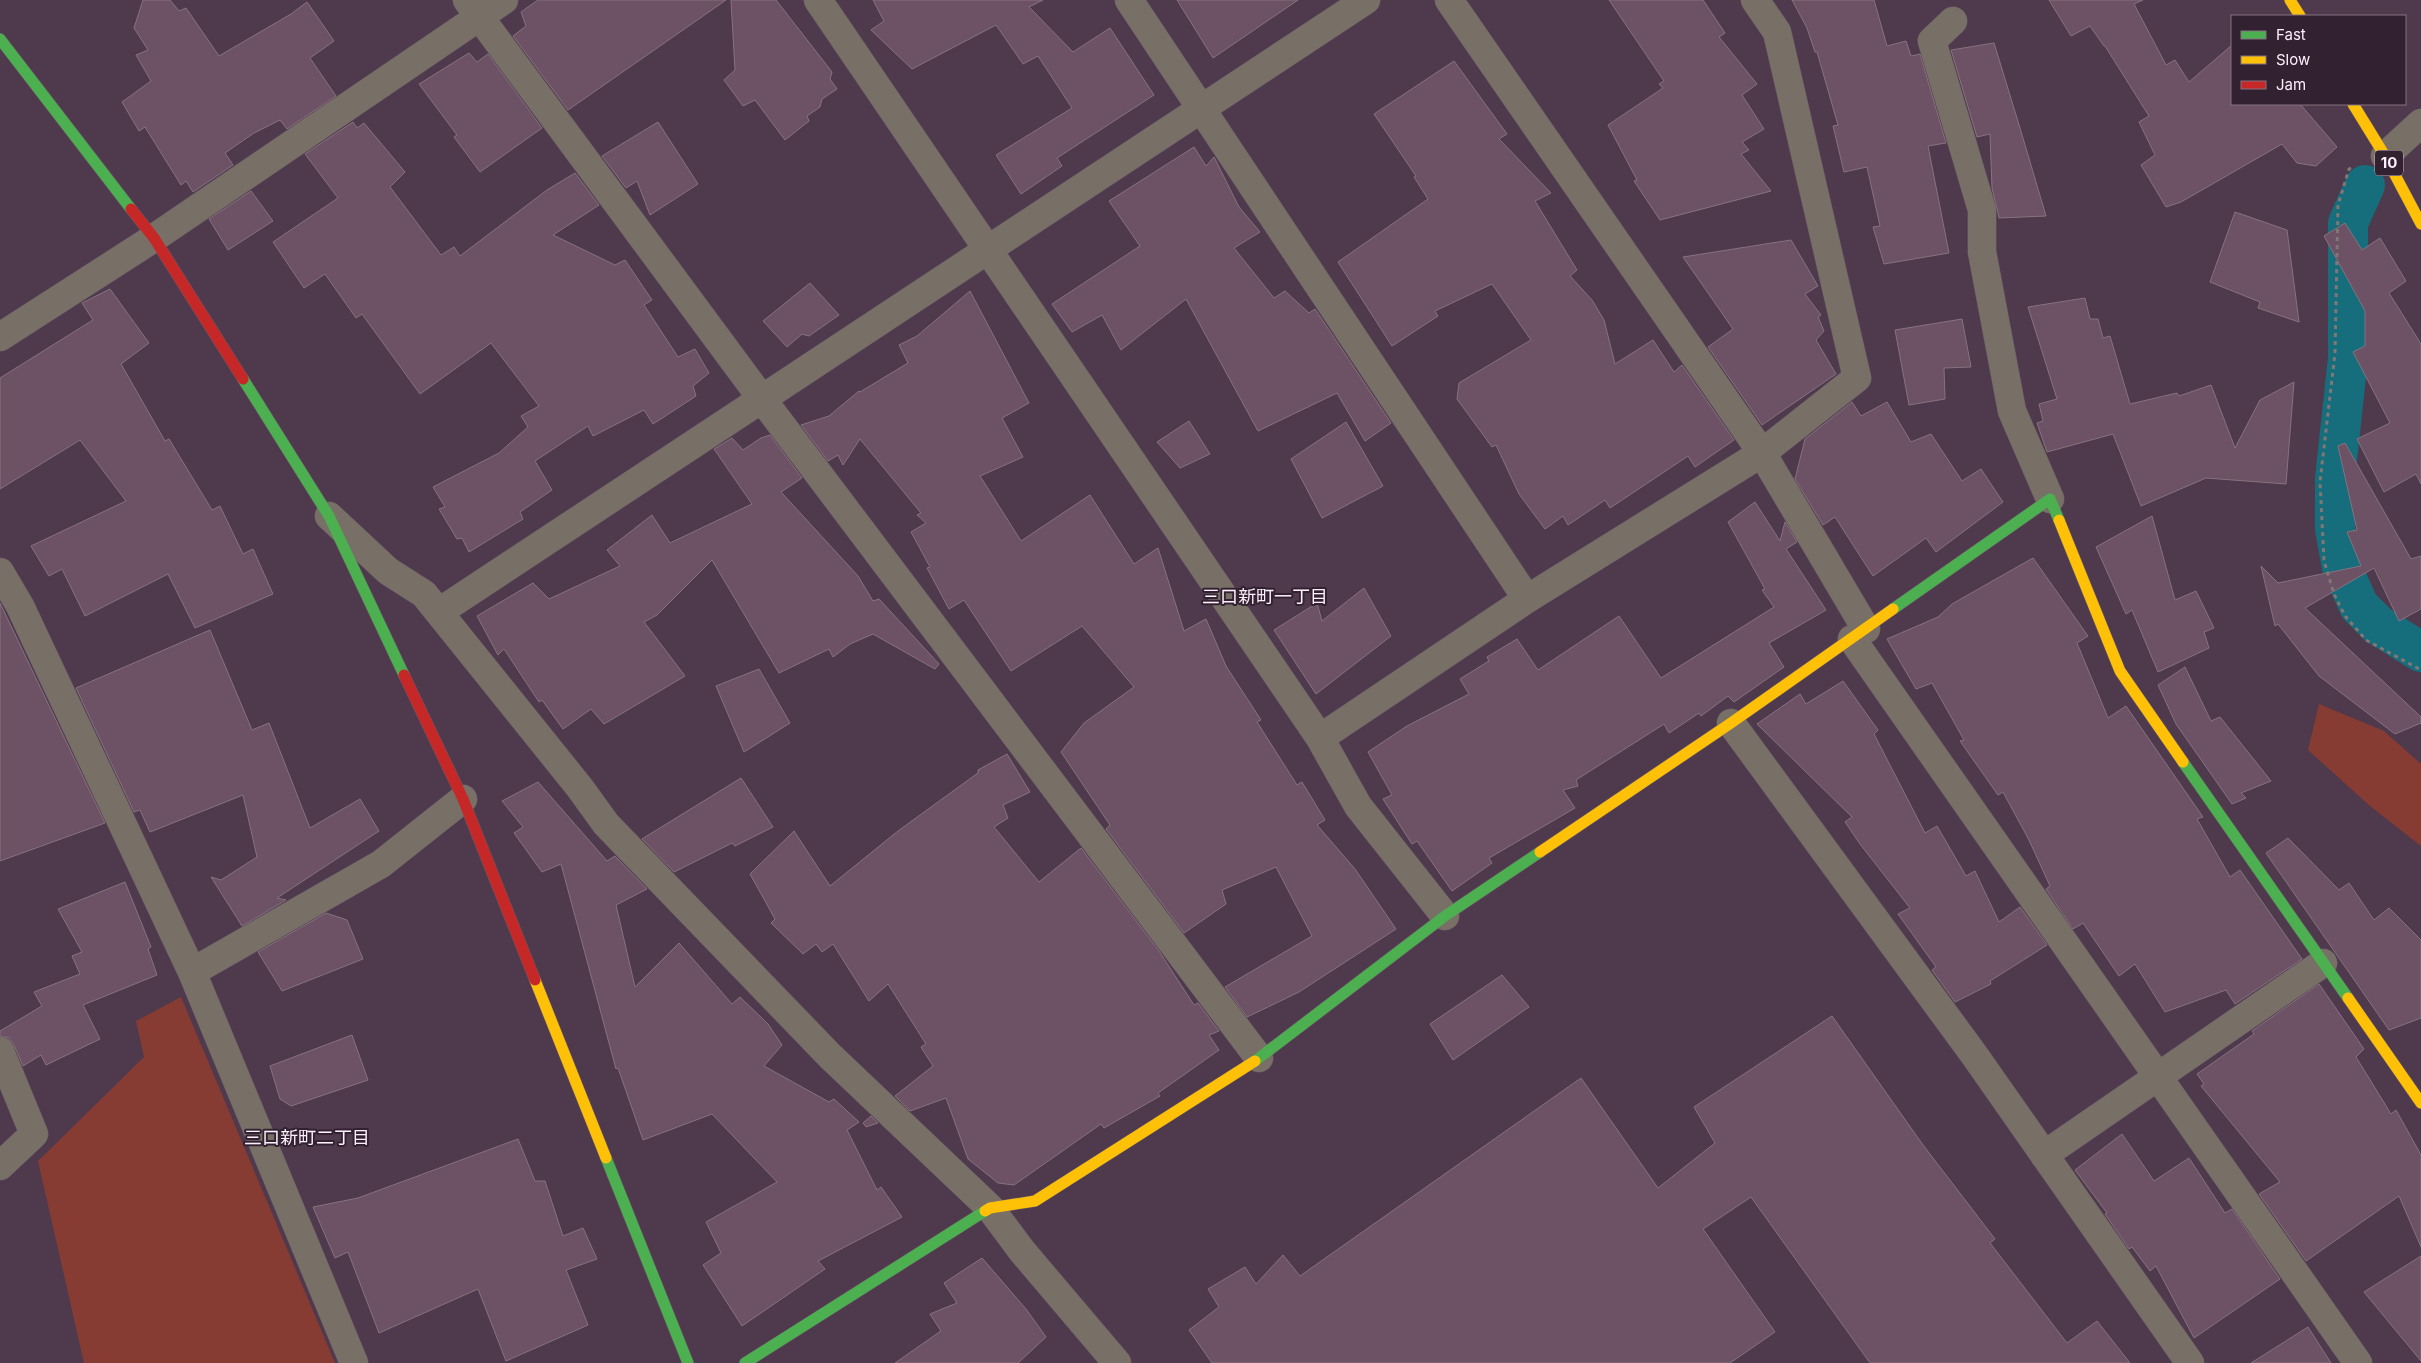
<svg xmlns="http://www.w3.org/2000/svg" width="2421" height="1363" viewBox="0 0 2421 1363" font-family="Inter,'Noto Sans JP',sans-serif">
	<rect width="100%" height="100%" fill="#4f3a4d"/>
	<path fill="#863b33" d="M2319,704l65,27 37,33v82l-51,-40 -62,-56z
		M181,997l154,366h-251l-46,-202 106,-104 -8,-36z"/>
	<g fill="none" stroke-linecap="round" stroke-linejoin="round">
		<path stroke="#166d7b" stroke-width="40" d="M2365,185l-17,38v135l-13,120v51l7,39 17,38 19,19 43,27"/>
	</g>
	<path fill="#6d5164" stroke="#867380" d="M143,0h27l9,11 7,-3 33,48 72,-42 16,-12 27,39 -24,17 26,38 -49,33 -7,-9 -26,13 -29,20 8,12 -40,27 -7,-11 -5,4 -36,-58 -6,4 -17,-29 29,-21 -15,-26 12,-5 -14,-22z
		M538,0h188l-158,110 -55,-74 13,-10 -5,-14z
		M731,0h45l56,72 -2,7 7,10 -15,10 -2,8 -13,9 2,5 -24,19 -30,-40 -12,6 -19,-26 11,-10z
		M873,0h170l-14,7 44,45 37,-24 44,67 -97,63 5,8 -41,28 -25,-39 76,-47 -34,-52 -15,8 -27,-39 -84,44 -41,-39 13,-9z
		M1177,0h121l-85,58z
		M1609,0h94l22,33 -6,4 38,47 -15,11 22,34 -22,13 7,8 -8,4 30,37 -111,29 -26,-39 3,-1 -29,-55 55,-37 -4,-4 5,-3z
		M1792,0h82l13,46 19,-5 5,15 9,-2 26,89 -18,3 21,107 -65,11 -11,-37 7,-1 -13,-59 -23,5 -11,-46 5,-1 -21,-73h-2l-8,-24z
		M2049,0h94l-9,4 32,61 9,-5 14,22 43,-37v59h68l37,43 -21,19 -19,-3 -15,-19 -101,58 -15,5 -25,-42 14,-10 -16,-33 10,-6 -44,-70h-1l-14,-20 -19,10z
		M1994,43l26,85 26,88 -47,2 -1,-5 -6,-25 -2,-54 -13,3 -26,-87z
		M469,53l8,9 11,-8 54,74 -62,44 -26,-35 3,-2 -38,-51z
		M1454,61l53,73 -8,5 52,54 -16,8 42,69 -7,6 22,24 12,20 11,44 38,-24 21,32 8,-7 52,75 -39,27 -7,-11 -78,52 -5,-8 -37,25 -5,-9 -18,13 -26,-35 -23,-49 -4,2 -35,-48 2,-16 72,-43 -39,-56 -57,27 3,5 -46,30 -54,-84 90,-63 -14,-22 2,-1 -42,-62z
		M353,122l4,6 7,-5 41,49 -15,15 51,68 13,-8 6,9 87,-66 28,-17 24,32 -46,30 62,30 10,-5 27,40 -8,5 34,52 17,-8 14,24 -16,13 3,10 -43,28 -9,-14 -51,26 -5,-10 -53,35 17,29 -32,22 3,7 -54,33 -7,-14 -5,1 -18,-30 6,-2 -12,-20 66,-34 29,-26 -7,-11 18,-10 -48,-63 -71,51 -58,-80 -6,4 -31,-44 -21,14 -31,-46 65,-44 -33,-44z
		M658,122l40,62 -48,31 -13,-34 -11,7 -24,-32z
		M1194,147l12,19 8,-9 25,50 21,25 -26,16 40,50 11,-7 24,22 6,-4 76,114 -26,18 -28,-48 -79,38 -72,-132 -65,51 -19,-35 -30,17 -20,-28 88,-58 -31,-45z
		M251,191l22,30 -45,29 -19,-31z
		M2235,212l52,18 12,92 -41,-14 2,-6 -50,-20z
		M2345,223l17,27 18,-12 26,43 -17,12 32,51v140l-5,-10 -32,18 -27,-53 33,-16 -37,-71 12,-6v-35l-41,-75z
		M1791,240l27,46 -13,8 16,21 -3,2 6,14 -8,9 20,34 -74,51 -54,-78 25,-18 -50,-72z
		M810,283l29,32 -30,21 -7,-2 -15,13 -24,-26z
		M110,289l39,54 -28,21 44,77 4,-2 43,71 8,-4 23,48 10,-5 20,45 -78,34 -27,-54 -83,42 -23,-47 -13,7 -18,-30 95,-45 -46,-61 -80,49v-111l93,-58 -11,-17z
		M970,291l59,112 -27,15 21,39 -43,19 41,65 69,-46 44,69 24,-16 26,83 22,-12 20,47 35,54 -4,2 40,63 5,-3 23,38 -8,5 38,44 41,60 -97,63 -52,25 -22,-30 87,-51 -36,-69 -54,23 4,14 -42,29 -78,-104 4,-4 -49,-73 23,-29 50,-36 -52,-61 -71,45 -47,-71 -15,9 -22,-41 3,-1 -19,-35 15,-9 -9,-8 4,-2 -61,-74 -17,26 -5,-10 -10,6 -27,-36 28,-9 30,-25 1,1 48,-29 -9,-18 18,-9z
		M2085,298l5,21h8l5,19 7,-2 20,68 47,-11 2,3 32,-11 24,63 25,-48 34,-18 -8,102 -80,-6 -65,28 -28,-72 -66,18 -10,-29 6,-2 -4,-17 18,-5 -29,-92z
		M1962,319l9,48 -27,1 1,31 -36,6 -14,-75z
		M1852,402l9,14 26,-14 24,40 20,-8 31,47 19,-12 22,33 -67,50 -10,-14 -53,38 -38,-59 -12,8 -28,-46 10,-40z
		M1189,421l21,33 -30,14 -23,-26z
		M1346,422l37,64 -61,32 -31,-59z
		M770,435l32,43 -21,14 77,84 15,25 6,-2 60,65 -4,5 -62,-35 -23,10 -17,13 -4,-8 -50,24 -67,-113 -55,55 -13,7 41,54 -81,48 -13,-15 -28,20 -21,-29 -3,2 -35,-53 -6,6 -21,-39 56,-33 16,16 71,-33 -13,-16 45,-35 18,28 82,-39 -38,-55 18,-11 11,12 18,-12z
		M2345,443l66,116 10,-3v53l-22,12 -25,-53 -69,40 116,109v6l-26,11 -76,-58 -41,-52 -3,2 -14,-60 17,17 83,-17 -14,-34 10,-2 -19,-84z
		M1755,502l25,39 5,-19 12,20 -11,7 40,61 -57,33 15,24 -50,35 -6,-6 -27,20 -2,-3 -30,20 -5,-9 -88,56 2,6 -15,4 12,18 -86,50 3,5 -40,28 -35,-50 -5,3 -29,-45 9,-4 -24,-43 39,-26 62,-32 -9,-15 29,-18 -2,-4 30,-18 21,31 81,-54 42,62 113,-71 -12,-17 3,-1 -37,-67z
		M2152,516l23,84 21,-9 18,37 -10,4 5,16 -51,24 -26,-62 -6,4 -30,-67z
		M2033,558l55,78 -11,7 31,75 18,-12 77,111 -6,2 33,58 10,-7 62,89 -67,45 -9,-14 -61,22 -30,-48 -16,12 -36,-53 -10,6 -27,-40 4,-3 -21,-46 -26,-48 -5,3 -38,-54 4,-1 -32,-57 -16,6 -29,-50 51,-22 14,-13z
		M1364,588l27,48 -75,58 -42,-64 43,-27 5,18z
		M0,603l105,220 -105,38z
		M210,630l42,100 17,-7 41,105 50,-29 19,32 -102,67 9,2 -44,26 -31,-49 10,3 36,-23 -14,-62 -93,37 -10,-22 -6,2 -58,-124z
		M2185,667l26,54 9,-4 51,64 -30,12 5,5 -14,6 -56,-80 -18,-39z
		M759,669l31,54 -46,29 -28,-66z
		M1843,681l35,49 -4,4 51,99 12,-7 29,50 9,-5 24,51 21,-15 27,38 -57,36 1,3 -36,18 -23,-32 4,-3 -38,-53 12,-6 -50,-64 -15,-22 7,-5 -95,-93 43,-30 6,10z
		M1007,754l23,38 -27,13 5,13 -14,9 45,55 42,-34 78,103 35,54 4,-2 21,28 -10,4 10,15 -61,43 2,3 -56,32 -3,-4 -87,61 -16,-2 -30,-24 -22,-61 -36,13 -15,-15 38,-30 -12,-19 5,-3 -38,-60 -19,17 -36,-57 -11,8 -6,-8 -13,10 -32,-31 4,-4 -25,-45 44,-43 36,55 68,-55 80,-58v-3z
		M741,778l32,49 -38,19 -3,-3 -58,29 -32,-33z
		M538,782l69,79 8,-5 32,33 -31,16 19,82 44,-44 53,61 8,-7 28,27 14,21 -18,21 65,36 5,-3 25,23 -12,8 30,60 4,-3 21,30 -84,44 7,8 -83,57 -39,-61 18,-12 -15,-31 71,-40 -65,-68 -69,26 -25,-72 -2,1 -55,-205 -19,8 -28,-39 9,-6 -21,-26z
		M2288,838l51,52 10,-7 25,37 15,-12 32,32v78l-32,12 -123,-177z
		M125,882l26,65 -3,2 9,26 -74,30 17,34 -54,26 -5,-10 -18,11 -9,-21 -5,-7 -9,-2v-5l42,-25 -8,-14 46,-18 -8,-18 10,-4 -24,-43z
		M326,913l21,7 16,39 -81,32 -24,-39z
		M1502,975l27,32 -76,53 -23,-36z
		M2319,984l45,65 -8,8 35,57 5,-4 25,45v92l-22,-51 -93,65 -47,-67 21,-12 -79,-96 3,-2 -7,-10 57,-40 -2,-3z
		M1832,1016l91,129 72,94 -5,4 77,100 30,-22 33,42h-260l-119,-166 -48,32 72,103 -45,31h-518l-23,-33 30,-23 -11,-18 37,-22 11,17 27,-29 17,21 281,-198 77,110 57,-45 -21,-36z
		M352,1035l16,45 -77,26 -11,-7 -10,-33z
		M871,1116l7,7 -12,4 -3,-4z
		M2122,1134l32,47 35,-23 36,55 7,-4 48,70 -86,59 -38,-72 -6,5 -18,-24 -3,2 -24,-35 2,-1 -32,-43z
		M518,1139l17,42h10l18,55 20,-8 14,31 -31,11 22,55 -82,36 -28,-72 -99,44 -31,-81 -13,6 -22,-51 45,-9z
		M2421,1256v105l-57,-69z
		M982,1258l44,51 20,28 -28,26h-123l46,-32 -11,-17 27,-11 -13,-20z
		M2308,1327l23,36h-80z"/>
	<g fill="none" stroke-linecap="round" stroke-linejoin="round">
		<g stroke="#695967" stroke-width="29">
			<path id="street" d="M467,0l295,399 497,659
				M818,0l502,738 38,68 87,110
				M1129,0l398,599
				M1449,0l313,453 104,176
				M1953,21l-21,20 50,169v42l30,159 38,88
				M2385,156l36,-33
				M0,337l154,-99 350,-238
				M329,516l59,55 36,23 156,194 26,36 224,232 160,152 32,43 95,112
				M0,572l20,34 172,366 162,391
				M439,612l927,-612
				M1852,639l506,724
				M1731,723l244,333 215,307
				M1320,738l207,-139 235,-146 95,-75 -80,-346 -22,-32
				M192,972l189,-108 82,-65
				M0,1051l34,83 -34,32
				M2044,1155l279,-192"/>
		</g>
		<g stroke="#695967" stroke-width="12">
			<path id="fast" d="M0,39l131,170
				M243,379l86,137 75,159
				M1893,609l157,-110 9,21
				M2183,762l165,236
				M1255,1061l190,-145 95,-64
				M606,1158l82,205
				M745,1363l240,-152"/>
		</g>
		<g stroke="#695967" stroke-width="12">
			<path id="slow" d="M2290,0l10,16
				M2353,104l32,52 36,68
				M2059,520l61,151 63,91
				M1540,852l191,-129 162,-114
				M535,980l71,178
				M2348,998l73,105
				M985,1211l5,-3 45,-7 220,-140"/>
		</g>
		<g stroke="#695967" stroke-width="12">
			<path id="jam" d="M131,209l23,29 89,141
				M404,675l59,124 72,181"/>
		</g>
		<path stroke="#817876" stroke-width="3" stroke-dasharray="4 4" stroke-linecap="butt" d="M2351,168l-2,1 -11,36 -3,148 -15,129 4,79 10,33 11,22 21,24 55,30"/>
		<use href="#street" stroke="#787066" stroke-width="28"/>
		<use href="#fast" stroke="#4caf50" stroke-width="11"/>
		<use href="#slow" stroke="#ffc107" stroke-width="11"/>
		<use href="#jam" stroke="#c62828" stroke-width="11"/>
	</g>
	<g text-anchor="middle" stroke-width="4" stroke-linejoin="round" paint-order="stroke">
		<rect fill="#322130" stroke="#c1b1bf" stroke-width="1" x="2375" y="150.5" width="28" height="25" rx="4"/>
		<g font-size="15" font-weight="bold" fill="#feeffc">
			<text x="2389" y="168">10</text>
		</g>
		<g font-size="18" fill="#feeffc" stroke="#322130">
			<text x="1265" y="603">三口新町一丁目</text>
			<text x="307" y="1144">三口新町二丁目</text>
		</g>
	</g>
	<rect x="2231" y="15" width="175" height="90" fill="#322130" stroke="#847382"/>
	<rect x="2241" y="31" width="25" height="8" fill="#4caf50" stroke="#847382"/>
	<text x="2276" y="40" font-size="15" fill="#feeffc">Fast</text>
	<rect x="2241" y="56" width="25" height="8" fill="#ffc107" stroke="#847382"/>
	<text x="2276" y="65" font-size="15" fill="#feeffc">Slow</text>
	<rect x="2241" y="81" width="25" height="8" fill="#c62828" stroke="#847382"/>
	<text x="2276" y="90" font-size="15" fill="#feeffc">Jam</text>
</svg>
